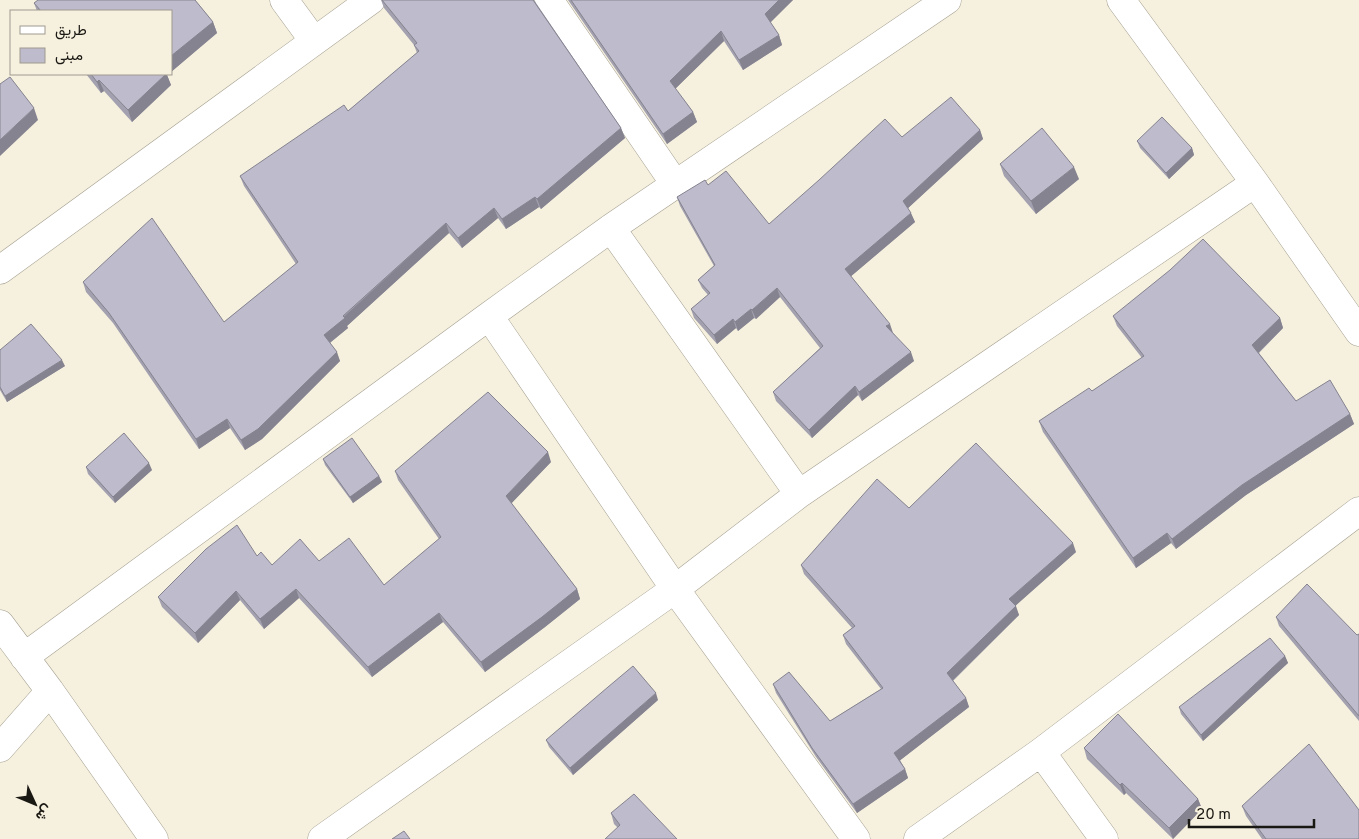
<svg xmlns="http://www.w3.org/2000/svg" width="1359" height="839" viewBox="0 0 1359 839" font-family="Overpass,Vazirmatn,sans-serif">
	<rect width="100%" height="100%" fill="#f6f0df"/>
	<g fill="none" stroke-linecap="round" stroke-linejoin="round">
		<g stroke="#a5a090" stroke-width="29">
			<path id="street" d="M284,0l30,41
				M549,0l126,184
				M1121,0l134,183 104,149
				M611,228l188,266
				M0,270l371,-270
				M489,316l186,273 181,250
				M0,624l50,67 104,148
				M24,657l465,-341 122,-88 336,-228
				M0,748l50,-57
				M1041,752l63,87
				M322,839l353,-250 124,-95 456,-311
				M918,839l123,-87 318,-241"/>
		</g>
		<use href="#street" stroke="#fff" stroke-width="28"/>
	</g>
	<path fill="#a3a1af" d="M38,0h157l18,22 4,11 -46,39v-61h-134l-3,-8z
		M381,0h153l87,128 4,10 -84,71 -2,-2 -33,22 -8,-11 -36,30 -13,-15 -102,93 1,2 -18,15 10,18 -78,78 -17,11 -15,-22 -31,21 -86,-126 -27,-31 -3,-10 141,40 72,-58 -52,-78 -4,-10 108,-65 69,-58 -3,-8 -30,-37z
		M568,0h225l-23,22 9,13 3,10 -39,25 -19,-29 -49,48 18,23 4,10 -30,22z
		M86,74h83l-2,1 4,10 -39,37 -28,-31 -3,2z
		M980,130l3,9 -75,69 7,14 -64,54 63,85 -52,40 -4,-6 -46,43 -36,-37 -3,-9 47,-44 -40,-51 -24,22 -2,-1 -16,13 -2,-3 -19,16 -23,-26 -3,-9 17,-14 -6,-7 -4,-8 16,-14 -34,-60 -3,-9 31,-12 61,39 133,-87z
		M1137,141l55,7 2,7 -25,24 -29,-31z
		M1000,164l79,15 -43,35 -32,-38z
		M1113,316l167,2 3,10 -24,25 37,48 54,13 4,10 -108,71 -70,54 -5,-6 -35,25 -93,-136 -4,-11 53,-30 50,-33 -25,-32z
		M0,350l65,16 -58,36 -7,-12z
		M323,459l56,17 3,6 -29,21 -28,-38z
		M551,462l-40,41 66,86 3,10 -35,28 -60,45 -42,-50 -71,55 -73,-79 -35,31 -24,-29 -42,43 -36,-36 -4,-10 99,-41 15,9 47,-4 65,24 55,-46 -41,-59 -3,-9z
		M86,467l66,3 -37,33 -27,-29z
		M909,508l167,44 -61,54 4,9 -66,66 13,17 3,9 -69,53 5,9 3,9 -51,35 -41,-56 -40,-64 -3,-9 57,37 51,-32 -35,-45 -3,-9 9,-7 -48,-54 -3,-9z
		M1276,617l81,18 2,-1v87l-80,-95z
		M1285,656l3,7 -85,78 -22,-27 -2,-7z
		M658,700l-85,75 -24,-28 -3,-7z
		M1084,748l114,51 4,10 -29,30 -47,-46 -2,2 -37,-36z
		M1242,806l117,33h-97l-16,-23z
		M611,813l66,26 -59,-11 -4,-4z"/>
	<path fill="#85838f" d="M779,0h14l-24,24 -4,-10z
		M213,22l4,11 -46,39v-16z
		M721,31l3,10 -51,50 -3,-10z
		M779,35l3,10 -39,25 -4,-10z
		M162,74h7l-2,1 4,10 -39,37 -4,-12z
		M99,80l5,11 -3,2 -4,-11z
		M34,108l4,12 -38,36v-16z
		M693,112l4,10 -30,22 -4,-10z
		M621,128l4,10 -84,71 -4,-10z
		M980,130l3,9 -77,71 -3,-9z
		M1192,148l2,7 -25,24 -3,-6z
		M1074,167l5,12 -43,35 -5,-13z
		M535,197l4,10 -33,22 -4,-10z
		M494,208l4,10 -36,30 -4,-10z
		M911,213l4,9 -66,56 -4,-9z
		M446,223l3,10 -102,93 1,2 -21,17 -3,-10z
		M777,288l3,9 -24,22 -4,-9z
		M751,309l3,9 -16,13 -3,-9z
		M1280,318l3,10 -27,27 -4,-10z
		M733,319l3,9 -19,16 -3,-9z
		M890,324l3,9 -7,-7z
		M337,352l3,9 -78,78 -17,11 -4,-10z
		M911,352l3,9 -52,40 -3,-9z
		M62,360l3,6 -58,36 -2,-6z
		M855,386l3,9 -46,43 -3,-8z
		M1350,414l4,10 -108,71 -70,54 -4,-10 70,-54z
		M227,419l3,9 -31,21 -3,-10z
		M548,452l3,10 -42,44 -3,-10z
		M149,463l3,7 -37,33 -2,-6z
		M379,476l3,6 -29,21 -3,-6z
		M1167,533l4,10 -35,25 -3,-10z
		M1073,543l3,9 -63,56 -4,-9z
		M296,589l3,9 -35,31 -4,-10z
		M577,589l3,10 -35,28 -60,45 -4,-10z
		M236,591l4,9 -42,43 -3,-10z
		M1016,606l3,9 -68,67 -4,-9z
		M439,613l4,9 -71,55 -4,-10z
		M1285,656l3,7 -85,78 -2,-6z
		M656,693l2,7 -85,75 -3,-7z
		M966,698l3,9 -71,55 -4,-9z
		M905,769l3,9 -51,35 -4,-9z
		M1122,783l4,10 -2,2 -4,-10z
		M1198,799l4,10 -29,30 -4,-11z"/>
	<path fill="#bebbcc" stroke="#85838f" d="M38,0h157l18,22 -42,34v-45h-130l-7,-8z
		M382,0h151l88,128 -84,71 -2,-2 -33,22 -8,-11 -36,30 -12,-15 -103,93 2,2 -21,17 13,17 -79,77 -17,11 -14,-21 -31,20 -87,-126 -26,-31 69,-64 72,104 74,-60 -58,-86 104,-71 4,6 71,-60 -5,-6 3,-2z
		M571,0h208l-14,14 14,21 -40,25 -18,-29 -51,50 23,31 -30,22z
		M91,74h75l-38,36 -29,-30 -2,2z
		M10,77l24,31 -34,32v-56z
		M951,97l29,33 -77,71 8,12 -66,56 45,55 -4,2 25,26 -52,40 -4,-6 -46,44 -36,-38 50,-46 -46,-58 -25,22 -1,-1 -16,13 -2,-3 -19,16 -23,-26 19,-16 -12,-13 17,-15 -38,-68 28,-17 3,5 18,-14 43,53 50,-44 66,-61 17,18z
		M1162,117l30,31 -26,25 -29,-32z
		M1042,128l32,39 -43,34 -31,-37z
		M1203,239l77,79 -28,27 44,56 34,-21 20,34 -108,71 -70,54 -5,-6 -34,25 -94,-137 50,-33 3,3 52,-35 -31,-40 57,-46z
		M31,324l31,36 -57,36 -5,-9v-37z
		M488,392l60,60 -42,44 71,93 -35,28 -61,45 -42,-49 -71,54 -72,-78 -36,30 -24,-28 -41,42 -37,-36 48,-48 31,-24 20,31 4,-4 11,13 28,-26 19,22 30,-23 35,47 57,-48 -46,-66z
		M124,433l25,30 -36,34 -27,-30z
		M352,438l27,38 -29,21 -27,-38z
		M976,443l97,100 -64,56 7,7 -69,67 19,25 -72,55 11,16 -52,35 -41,-56 -39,-64 16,-12 41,49 53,-33 -40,-53 12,-9 -54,-61 76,-86 32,29z
		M1307,584l50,51 2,-1v82l-83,-99z
		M1270,638l15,18 -84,79 -22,-28z
		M633,666l23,27 -86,75 -24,-28 62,-53z
		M1118,714l80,85 -29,29 -47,-45 -2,2 -36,-37z
		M1309,744l50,66v29h-93l-24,-33z
		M634,794l43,45h-72l15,-14 -9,-12z
		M404,831l6,8h-18z"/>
	<rect x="10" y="10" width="162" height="65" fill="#f6f0df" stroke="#9e9a8d"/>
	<rect x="20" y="26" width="25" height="8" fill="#ffffff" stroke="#9e9a8d"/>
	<text x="55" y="35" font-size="15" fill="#1a1812">طريق</text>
	<rect x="20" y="48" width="25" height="15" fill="#bebbcc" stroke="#9e9a8d"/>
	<text x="55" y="60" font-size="15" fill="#1a1812">مبنى</text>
	<g transform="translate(35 804) rotate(134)" stroke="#f6f0df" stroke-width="4" paint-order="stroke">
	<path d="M0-4L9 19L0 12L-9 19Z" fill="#1a1812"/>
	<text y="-8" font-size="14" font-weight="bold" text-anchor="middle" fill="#1a1812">ش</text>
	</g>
	<path d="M1189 819v8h125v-8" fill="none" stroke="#1a1812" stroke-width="2.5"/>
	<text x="1196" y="819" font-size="15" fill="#1a1812" stroke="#f6f0df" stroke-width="4" paint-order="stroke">20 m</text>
</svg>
